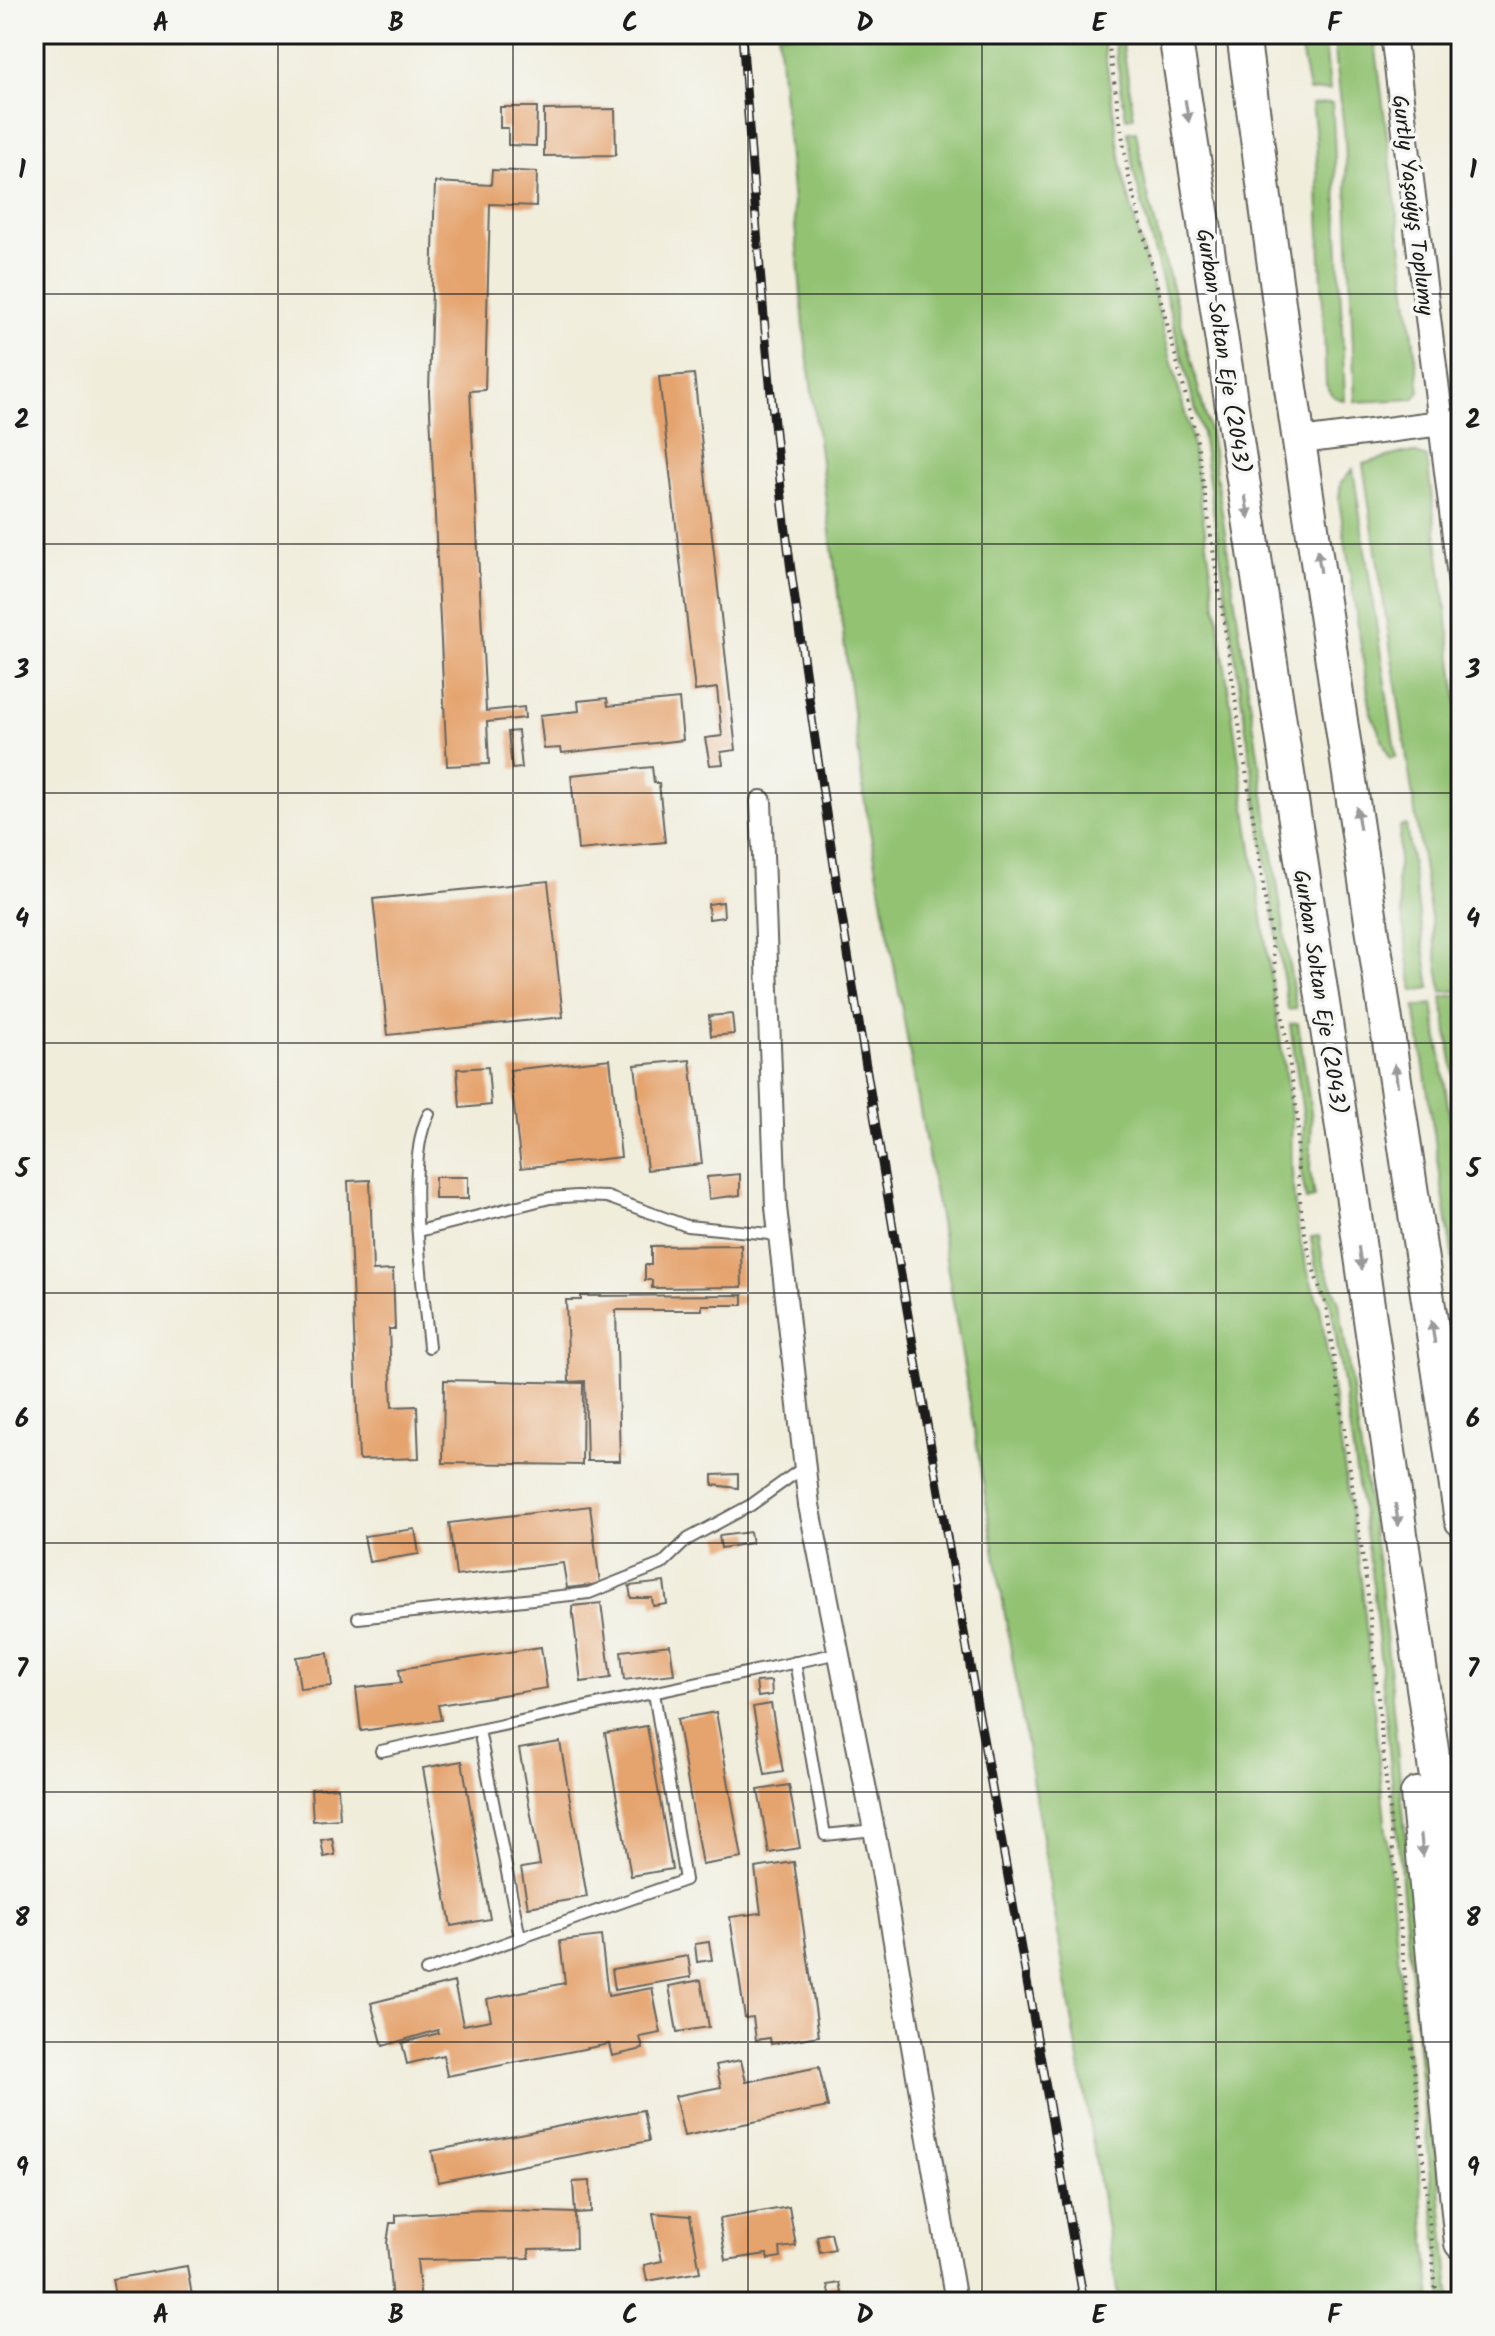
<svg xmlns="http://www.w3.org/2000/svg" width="1495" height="2336" viewBox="0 0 1495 2336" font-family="Kalam,sans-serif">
	<rect width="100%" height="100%" fill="#f6f6f2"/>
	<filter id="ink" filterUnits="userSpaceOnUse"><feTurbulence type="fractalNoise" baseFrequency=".0125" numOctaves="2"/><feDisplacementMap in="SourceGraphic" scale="16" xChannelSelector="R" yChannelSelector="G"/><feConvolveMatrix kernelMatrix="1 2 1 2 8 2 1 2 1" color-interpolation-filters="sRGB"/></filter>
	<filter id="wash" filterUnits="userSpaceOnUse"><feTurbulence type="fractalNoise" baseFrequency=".006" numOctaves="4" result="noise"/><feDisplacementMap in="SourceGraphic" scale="32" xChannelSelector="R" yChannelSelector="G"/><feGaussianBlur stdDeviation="1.8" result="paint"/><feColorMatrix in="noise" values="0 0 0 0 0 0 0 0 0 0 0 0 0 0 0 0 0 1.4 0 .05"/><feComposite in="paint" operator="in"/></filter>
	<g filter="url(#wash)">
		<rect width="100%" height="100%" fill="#f0eddb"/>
		<path fill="#92c272" stroke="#576f47" stroke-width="2" d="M778,34h324l21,141 68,261 101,684c-3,65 4,127 28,187l42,279 70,716h-313l-181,-1091 -73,-408 -60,-465z
			M1113,34h8l13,83 -8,1z
			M1298,34h26l6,56 -21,1z
			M1333,34h41l46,357 -6,8 -59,3 -10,-264z
			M1332,103l2,32 11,266 -11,-4 -8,-12 -10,-249 -4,-32z
			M1136,131l10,57 64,245 86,576 -8,1 -86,-576 -68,-261 -6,-41z
			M1402,453h12l13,5 34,273v259l-19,2 -79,-528z
			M1353,469l43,288 -6,1 -19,-45 -32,-213 2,-18z
			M1406,825l24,163 -17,3 -16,-108 3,-57z
			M1461,994v127l-19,-124z
			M1433,1004l28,189v121l-46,-307z
			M1298,1023l14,96 -2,51 4,28 -8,2 -5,-30 3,-50 -14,-96z
			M1319,1236l4,26 16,40 42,282 70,718h-8l-70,-717 -42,-281 -16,-40 -4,-27z"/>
		<g id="blocks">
			<path fill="#e5a36d" d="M500,107h37l-1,39 -28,-1v-17h-8z
				M615,109l1,46 -72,1v-46z
				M492,170l45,2 -1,34 -46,-2 -5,186 -15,1 16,320 38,-4 1,11 -38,4 2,42 -42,2 -18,-374 6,-210 56,3z
				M694,374l42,376 -15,2 2,12 -13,1 -5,-27 17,-2 -5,-48 -22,3 -36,-314z
				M607,698l1,8 71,-7 4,41 -121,13 -1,-5 -17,1 -4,-34 39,-4 -1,-10z
				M518,731l4,37 -10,1 -4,-37z
				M652,767l2,16h5l6,59 -87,8 -7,-75z
				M548,881l15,136 -175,18 -15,-136z
				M723,902l1,15 -15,2 -1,-15z
				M732,1014l2,20 -23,2 -2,-20z
				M610,1059l11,98 -100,11 -11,-98z
				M690,1060l12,104 -55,6 -12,-105z
				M488,1067l3,38 -31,3 -3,-39z
				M740,1174v21l-31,4 -2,-22z
				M435,1177h33v22h-33z
				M370,1180l3,91 20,-1 2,59h-6l3,78 25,-1 2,52 -60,2 -11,-279z
				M741,1245l1,42 -90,1v-8h-7v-15h6v-19z
				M743,1295v10h-41v5h-86l4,151h-33l-2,-80 -16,1 -3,-82h15v-4z
				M444,1380l139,3 -1,82 -139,-2z
				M738,1474v14l-25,-3v-10z
				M590,1506l10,78 -33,4 -4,-25 -107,13 -7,-53z
				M415,1529l4,25 -50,8 -5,-26z
				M750,1532l2,11 -31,5 -2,-12z
				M664,1582l3,22 -14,2 -1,-8h-21l-2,-12z
				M601,1603l10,75 -30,4 -9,-76z
				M670,1645l4,29 -50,6 -3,-29z
				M541,1647l6,41 -109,17 3,15 -80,11 -5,-43 45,-5 -2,-14z
				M328,1653l4,33 -32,3 -4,-32z
				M771,1681l1,14 -14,2 -2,-15z
				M771,1704l12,68 -18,3 -12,-68z
				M716,1712l26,146 -40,7 -25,-146z
				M647,1726l25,143 -41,7 -26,-143z
				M560,1742l27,155 -59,10 -7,-39 19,-3 -21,-116z
				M462,1761l28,158 -39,7 -28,-158z
				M789,1785l11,63 -31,5 -11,-63z
				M338,1787l2,32 -27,2 -2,-32z
				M332,1838l3,17 -11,2 -3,-17z
				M794,1862l25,174 -48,8 -1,-6 -14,2 -3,-23 -8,1 -15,-101 31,-4 -6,-45z
				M601,1936l7,60 44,-8 9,45 -21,4 3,12 -31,7 -3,-12 -162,32 -4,-21 -36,9 -5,-21 37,-10 -1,-3 -55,16 -12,-43 83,-21 9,43 28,-5 -4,-21 78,-16 -5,-42z
				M709,1942l3,18 -15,2 -2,-18z
				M688,1956l3,21 -76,13 -3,-21z
				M701,1980l8,47 -32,5 -8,-46z
				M741,2060l5,22 73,-15 9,40 -144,29 -9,-40 46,-9 -5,-22z
				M643,2110l6,31 -211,41 -6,-31z
				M590,2181l1,31 -16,1 1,35 -47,1v9l-112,2 4,42h-29l-5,-59 3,-20h6v-8l84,-5 95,3 -2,-31z
				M789,2207l7,39 -16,2 1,9 -13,2 -1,-5 -41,6 -7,-41z
				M653,2213l37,3 10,56 -53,9 -3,-16 18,-4z
				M831,2233l4,17 -15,3 -3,-17z
				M187,2266l6,36h-77l-4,-23z
				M840,2283l4,19h-12l-4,-17z"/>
		</g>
	</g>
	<g filter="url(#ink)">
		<use href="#blocks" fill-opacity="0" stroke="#66655f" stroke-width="2"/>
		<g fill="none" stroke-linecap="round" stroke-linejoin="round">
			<g stroke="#66655f" stroke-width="14">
				<path id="service" d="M429,1114c-26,46 -5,178 0,233
					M419,1231l131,-33 27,-2 30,1 80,29 93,9
					M358,1618l231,-25 73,-29 26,-25 63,-34 53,-38
					M795,1662l30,173 49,-5
					M479,1730l41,208
					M381,1751l458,-98
					M426,1971l259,-91 -31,-187"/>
			</g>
			<g stroke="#66655f" stroke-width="24">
				<path id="minor" d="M1441,423l20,-3
					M761,801l15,406 33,298 71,355 76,442"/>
			</g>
			<g stroke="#66655f" stroke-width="28">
				<path id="tertiary" d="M1393,34l68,551
					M1301,441l140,-18"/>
			</g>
			<g stroke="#66655f" stroke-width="36">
				<path id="trunk" d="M1175,34l175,1146 111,771
					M1243,34l42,314 176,1172
					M1417,1794l44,449"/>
			</g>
			<path stroke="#66655f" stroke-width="4" stroke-dasharray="2 6" stroke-linecap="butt" d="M1107,34l21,140 68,261 102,685c-3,64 4,126 28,185l41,281 70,716"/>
			<use href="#service" stroke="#fff" stroke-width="10"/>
			<use href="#minor" stroke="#fff" stroke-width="20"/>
			<use href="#tertiary" stroke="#fff" stroke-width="24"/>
			<use href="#trunk" stroke="#fff" stroke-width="32"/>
			<g stroke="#1c1c1c" stroke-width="9">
				<path id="rail" d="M742,34c14,184 26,368 51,551 79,575 191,1146 291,1717"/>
			</g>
			<use href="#rail" stroke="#f6f6f2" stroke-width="6" stroke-dasharray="18" stroke-linecap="butt"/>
		</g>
		<defs><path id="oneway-solid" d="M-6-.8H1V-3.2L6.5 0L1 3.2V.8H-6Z" transform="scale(2)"/></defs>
		<g fill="#999">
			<use href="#oneway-solid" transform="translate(1187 111) rotate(81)"/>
			<use href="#oneway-solid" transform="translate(1247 507) rotate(81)"/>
			<use href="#oneway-solid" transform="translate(1319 561) rotate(-99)"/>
			<use href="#oneway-solid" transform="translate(1358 818) rotate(-99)"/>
			<use href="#oneway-solid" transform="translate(1396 1075) rotate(-98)"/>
			<use href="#oneway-solid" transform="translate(1360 1258) rotate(82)"/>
			<use href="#oneway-solid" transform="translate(1433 1332) rotate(-99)"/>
			<use href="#oneway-solid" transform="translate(1397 1515) rotate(82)"/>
			<use href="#oneway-solid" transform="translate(1422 1845) rotate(84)"/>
		</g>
	</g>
	<path fill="none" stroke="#1c1c1c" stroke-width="2" stroke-opacity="0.55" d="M278,34v2268M513,34v2268M748,34v2268M982,34v2268M1216,34v2268M34,294h1427M34,544h1427M34,793h1427M34,1043h1427M34,1293h1427M34,1543h1427M34,1792h1427M34,2042h1427"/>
	<g text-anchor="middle" stroke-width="7" stroke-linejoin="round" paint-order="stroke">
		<g font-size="22" fill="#1c1c1c" stroke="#f6f6f2">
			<text transform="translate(1414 205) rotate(83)" y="8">Gurtly Ýaşaýyş Toplumy</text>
			<text transform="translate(1224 351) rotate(81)" y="8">Gurban Soltan Eje (2043)</text>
			<text transform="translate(1321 992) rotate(81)" y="8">Gurban Soltan Eje (2043)</text>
		</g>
	</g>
	<rect width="1495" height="2336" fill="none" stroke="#f6f6f2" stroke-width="88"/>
	<rect x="44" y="44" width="1407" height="2248" fill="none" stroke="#1c1c1c" stroke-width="3"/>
	<g font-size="26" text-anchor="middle" font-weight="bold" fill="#1c1c1c">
		<text x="161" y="31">A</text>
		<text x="396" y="31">B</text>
		<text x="630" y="31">C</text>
		<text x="865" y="31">D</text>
		<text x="1099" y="31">E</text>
		<text x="1334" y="31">F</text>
		<text x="22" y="178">1</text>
		<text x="1473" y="178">1</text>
		<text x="22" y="428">2</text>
		<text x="1473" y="428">2</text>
		<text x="22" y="678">3</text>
		<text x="1473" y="678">3</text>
		<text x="22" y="927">4</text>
		<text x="1473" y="927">4</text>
		<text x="22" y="1177">5</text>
		<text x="1473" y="1177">5</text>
		<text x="22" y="1427">6</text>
		<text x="1473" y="1427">6</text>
		<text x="22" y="1677">7</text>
		<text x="1473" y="1677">7</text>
		<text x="22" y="1926">8</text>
		<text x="1473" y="1926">8</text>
		<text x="22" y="2176">9</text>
		<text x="1473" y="2176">9</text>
		<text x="161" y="2323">A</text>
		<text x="396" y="2323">B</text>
		<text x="630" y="2323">C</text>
		<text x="865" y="2323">D</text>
		<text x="1099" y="2323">E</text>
		<text x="1334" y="2323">F</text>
	</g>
</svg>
